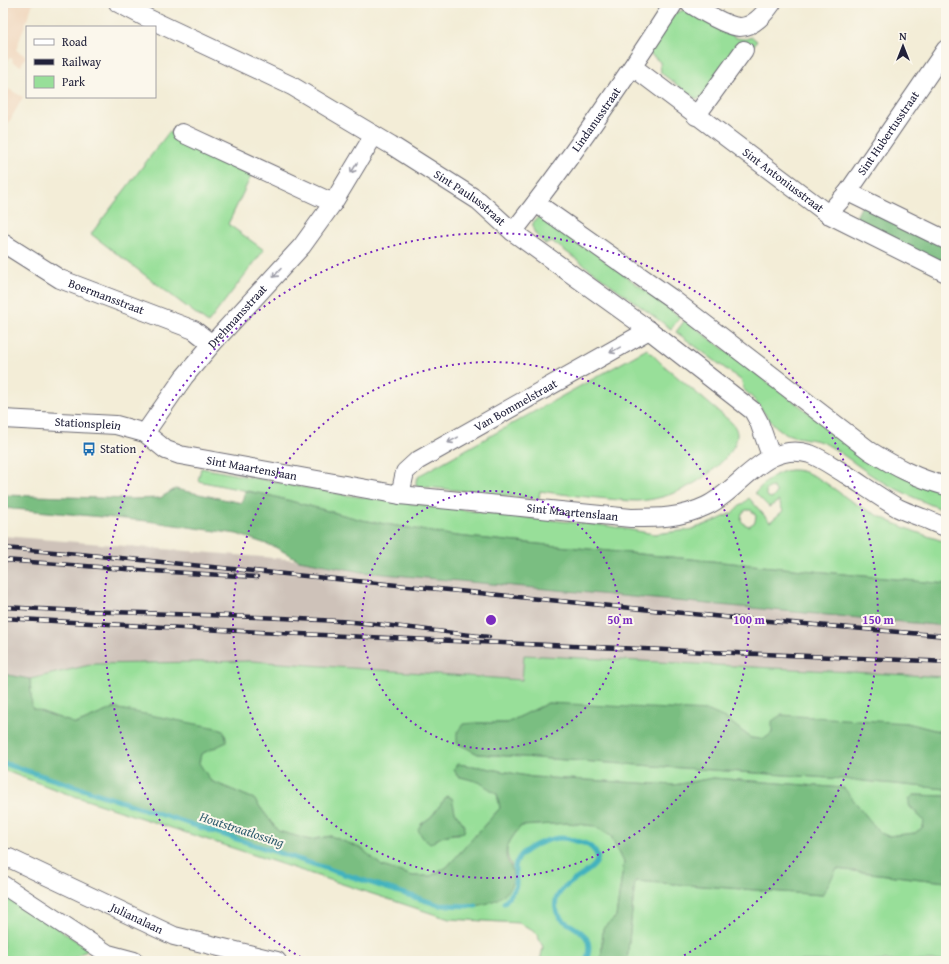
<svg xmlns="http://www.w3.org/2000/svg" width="949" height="964" viewBox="0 0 949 964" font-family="'Gentium Book Plus',serif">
	<rect width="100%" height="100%" fill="#fbf7ec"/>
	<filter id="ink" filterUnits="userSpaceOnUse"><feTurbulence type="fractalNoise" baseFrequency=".025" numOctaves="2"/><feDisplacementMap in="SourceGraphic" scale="8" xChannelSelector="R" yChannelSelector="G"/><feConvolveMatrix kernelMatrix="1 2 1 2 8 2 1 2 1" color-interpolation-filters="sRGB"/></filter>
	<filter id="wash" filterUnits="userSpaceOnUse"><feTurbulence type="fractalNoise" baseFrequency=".012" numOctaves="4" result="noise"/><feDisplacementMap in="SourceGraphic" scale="16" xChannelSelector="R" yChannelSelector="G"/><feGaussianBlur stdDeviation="0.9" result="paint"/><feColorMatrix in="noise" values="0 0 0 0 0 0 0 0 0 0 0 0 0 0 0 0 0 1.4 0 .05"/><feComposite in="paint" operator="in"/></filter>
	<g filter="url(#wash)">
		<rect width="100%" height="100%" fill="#f3edd7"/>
		<path fill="#f0d6bc" d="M3,3h30l-17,47 10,6 -5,10 -9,-4 1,-3 -4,-1 -6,12z
			M3,86l20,11 -19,34h-1z"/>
		<path fill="#cec2b9" d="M3,536l296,24 63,12 584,54v51l-422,-22 -2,25 -270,-19 -158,3 -64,15 -27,-5z"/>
		<path fill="#98df99" stroke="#5d806a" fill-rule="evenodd" d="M684,10h6l47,28 8,1 7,-2 5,4 -8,10 -48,47 -5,1 -35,-26 -1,-11 -12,-10 27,-39z
			M169,132l85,38 -26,54 36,26 -56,73 -117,-89z
			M543,215l5,2 132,100 -9,12 -118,-87 -8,2c-10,-9 -21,-21 -2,-29z
			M685,320l183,137 78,34v20c-23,-9 -45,-19 -67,-31 -18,-11 -35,-26 -53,-36 -14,-7 -31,-4 -44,-13 -15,-9 -23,-30 -39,-42l-1,-8 -66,-49z
			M647,349l15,15 69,58c10,10 6,20 -1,30 -21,28 -58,47 -92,49 -14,0 -27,-2 -40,-3 -20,-2 -39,-4 -58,-7l-1,8 -123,-13v-6l4,-5z
			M201,468l145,27 166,21 97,10 45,8 35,-4 24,-8 19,-9 17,-15 21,24 13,-11 -4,-10 -10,6 -14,-14c10,-11 21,-22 36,-23 22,-1 44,21 62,32 9,6 20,11 30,16 20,10 41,17 63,24v42l-490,-48 -94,-16 -94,-25 -70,-14zM773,487l3,4v3l-4,4 -4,-1 -2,-4c0,-4 2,-5 7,-6zM746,510h5l5,6 -1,6 -6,4 -5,-2 -3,-4 1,-7z
			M524,655l422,22v56l-39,-10 -135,10 -8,7 -13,-2 -26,-20 -177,-15 -41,20h-32l-18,20 21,11 365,25 103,10v7l-32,-1 -5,11 15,15 -1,6 -8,6 -27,3 -8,-3 -37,-45 -130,-10 -39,7 -142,-8 -52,-10 -23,-3v12l23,6 17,12 3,14 -53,59 -16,9h-18l-31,-10 -20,-17 -31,-13 -21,4 -32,-9 -24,-32 -43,-18 -13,-18 3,-9 25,-12 -112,-34 -38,16 -45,-16 -1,-29 64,-15 158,-3 270,19zM447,796l4,2 4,14 10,14 -6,8c-12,0 -19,3 -29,10l-9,-20 10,-7z
			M3,762l435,142 74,-38c-11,-18 -2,-25 9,-40l47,-3 26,3 17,10 13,26 -8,55 -13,11 -2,33h-61l3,-14 -8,-16 -16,-8 -70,-4 -384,-126 -62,-23z
			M836,869l110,13v79h-319l8,-80 186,14z
			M3,890l85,59 -18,12h-67z"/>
		<path fill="#7abe81" stroke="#4e705e" d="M862,205l84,42v19l-92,-45z
			M175,489l67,14 3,-12 23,4 94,25 94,16 490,48v42l-584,-54 -63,-12 -24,-13 -38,-13 -90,-13 -144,-13v-13l129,4 28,-1z
			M3,674l27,5 2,29 44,16 38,-16 108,21 3,5 2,8 -26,12 -2,9 12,18 43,18 24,32 32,9 21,-4 31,13 20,17 31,10h18l16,-9 53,-59 -3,-14 -18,-12 -22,-6 -3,-7 3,-5 23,3 52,10 142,8 39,-7 131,10 36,45 8,3 27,-3 8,-6 1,-6 -15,-16v-6l5,-4 32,1v86l-109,-13 -15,26 -187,-14 -8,80h-26l2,-33 13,-11 8,-55 -13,-26 -17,-10 -26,-3 -47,3c-7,9 -18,21 -14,33 2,6 6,10 6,17 0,19 -22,28 -38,30 -12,0 -25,-1 -37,-2l-435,-142z
			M548,703l161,8 16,7 26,20 13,1 8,-6v-12l9,-6 126,8 39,10v56l-103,-10 -365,-25 -21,-11v-10l6,-9 12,-1h32z
			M447,796l5,2 3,14 10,14 -1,6c-6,2 -11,1 -16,3 -7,1 -12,5 -18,9l-7,-6 -5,-8 3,-6 10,-7z"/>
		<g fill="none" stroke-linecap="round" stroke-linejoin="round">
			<path stroke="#43b2be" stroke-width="5" d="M3,763l436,142 37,1
				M504,903c3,-4 8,-10 11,-15 3,-7 -1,-14 0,-21 3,-16 21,-23 34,-27 9,-3 19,-2 27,1 9,2 15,4 20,12 11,20 -47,28 -40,56 4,21 44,16 30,52"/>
		</g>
	</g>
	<g filter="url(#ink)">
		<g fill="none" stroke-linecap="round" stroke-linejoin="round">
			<g stroke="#6b6972" stroke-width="20">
				<g id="minor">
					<path id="s1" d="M118,3l25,13 149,70 99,59 88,56 34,31 136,98 104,81 6,11 12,34"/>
					<path d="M689,3c11,7 39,24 51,24 14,0 25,-14 32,-24"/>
					<path id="s2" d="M633,67l195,147 118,59"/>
					<path d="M696,116l48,-66"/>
					<path d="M182,133l151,70"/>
					<path d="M848,192l98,48"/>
					<path d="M536,203l135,95 199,153c26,16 46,27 76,35"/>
					<path id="s3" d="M828,214l20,-22 98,-143"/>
					<path id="s4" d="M513,232c58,-73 111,-151 161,-229"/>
					<path id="s5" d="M3,243l57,36 134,51 18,14"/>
					<path id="s6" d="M3,419l113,6 29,8 21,17 14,5 220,40 231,23c27,0 50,0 75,-12 35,-16 59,-66 104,-52 13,5 25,14 37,21 17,11 34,23 51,33 8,4 17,7 25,10 8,3 15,7 23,9"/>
					<path id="s7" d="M145,433l39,-56 28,-33 90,-98 31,-43 41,-68"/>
					<path id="s8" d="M400,495l5,-23 12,-11 232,-131"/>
					<path id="s9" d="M3,861l6,-3 165,78 103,25"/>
					<path d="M3,885l105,69 26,7"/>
				</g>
			</g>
			<use href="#minor" stroke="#fff" stroke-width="18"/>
			<g stroke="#22223b" stroke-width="4.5">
				<path id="rail" d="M3,548l76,6 655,64 212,18
					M3,560l150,11 104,6
					M3,607c112,7 224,7 335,14 51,3 101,11 151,16
					M3,618c314,19 629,30 943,44"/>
			</g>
			<use href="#rail" stroke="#fbf7ec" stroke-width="3" stroke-dasharray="9" stroke-linecap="butt"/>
		</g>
		<defs><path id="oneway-shaft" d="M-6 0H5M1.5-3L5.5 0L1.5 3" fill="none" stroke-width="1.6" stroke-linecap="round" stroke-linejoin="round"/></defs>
		<g stroke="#9c9ca7">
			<use href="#oneway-shaft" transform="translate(354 168) rotate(121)"/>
			<use href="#oneway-shaft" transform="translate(277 273) rotate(132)"/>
			<use href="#oneway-shaft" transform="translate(615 350) rotate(151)"/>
			<use href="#oneway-shaft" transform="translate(453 440) rotate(151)"/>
		</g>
	</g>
	<g fill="none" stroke="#7b2cbf" stroke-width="2" stroke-dasharray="2 4">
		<circle cx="491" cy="620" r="129"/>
		<circle cx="491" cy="620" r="258"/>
		<path d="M306 960A387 387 0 1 1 676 960"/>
	</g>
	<defs>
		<g id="bus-bare" transform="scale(1.08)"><path d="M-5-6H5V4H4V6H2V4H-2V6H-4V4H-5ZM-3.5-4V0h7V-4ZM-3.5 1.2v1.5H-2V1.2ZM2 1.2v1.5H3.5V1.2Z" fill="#1f6fb2" stroke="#fbf7ec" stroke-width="2.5" paint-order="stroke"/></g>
	</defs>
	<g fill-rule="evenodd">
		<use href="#bus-bare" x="89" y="449"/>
	</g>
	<g text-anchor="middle" stroke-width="4" stroke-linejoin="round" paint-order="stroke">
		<g font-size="12" fill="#22223b" stroke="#fbf7ec">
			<text dy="4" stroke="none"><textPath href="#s4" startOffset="140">Lindanusstraat</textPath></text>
			<text dy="4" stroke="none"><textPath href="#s3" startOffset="101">Sint Hubertusstraat</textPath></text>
			<text dy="4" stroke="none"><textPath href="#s2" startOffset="188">Sint Antoniusstraat</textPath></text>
			<text dy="4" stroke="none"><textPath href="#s1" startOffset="403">Sint Paulusstraat</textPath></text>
			<text dy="4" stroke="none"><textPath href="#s5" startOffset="117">Boermansstraat</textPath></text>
			<text dy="4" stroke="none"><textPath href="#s7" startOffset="149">Drehmansstraat</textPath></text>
			<text dy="4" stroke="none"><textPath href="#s8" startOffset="153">Van Bommelstraat</textPath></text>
			<text dy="4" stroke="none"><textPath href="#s6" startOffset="85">Stationsplein</textPath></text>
			<text dy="4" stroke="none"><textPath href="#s6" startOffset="258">Sint Maartenslaan</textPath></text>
			<text dy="4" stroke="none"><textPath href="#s6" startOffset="582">Sint Maartenslaan</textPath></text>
			<text dy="4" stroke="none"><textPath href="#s9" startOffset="148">Julianalaan</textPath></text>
		</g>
		<g font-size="12" fill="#22223b" stroke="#fbf7ec" text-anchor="start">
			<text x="100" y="453">Station</text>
		</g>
		<g font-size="13" font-style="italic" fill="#2f5c6f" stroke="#fbf7ec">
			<text transform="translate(242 829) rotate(18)" y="5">Houtstraatlossing</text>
		</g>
	</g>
	<circle cx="491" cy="620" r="6" fill="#7b2cbf" stroke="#fbf7ec" stroke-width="2"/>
	<g font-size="12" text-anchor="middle" font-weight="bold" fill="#7b2cbf" stroke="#fbf7ec" stroke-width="4" stroke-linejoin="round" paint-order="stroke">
		<text x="620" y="624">50 m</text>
		<text x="749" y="624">100 m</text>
		<text x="878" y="624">150 m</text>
	</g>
	<rect width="949" height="964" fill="none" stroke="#fbf7ec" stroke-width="16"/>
	<rect x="26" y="26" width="130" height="72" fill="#fbf7ec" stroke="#a4a2a5"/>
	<rect x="34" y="39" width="20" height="6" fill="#ffffff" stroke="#a4a2a5"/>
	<text x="62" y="46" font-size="12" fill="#22223b">Road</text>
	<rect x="34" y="59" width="20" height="6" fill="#22223b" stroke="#a4a2a5"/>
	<text x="62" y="66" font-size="12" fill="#22223b">Railway</text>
	<rect x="34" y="76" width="20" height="12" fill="#98df99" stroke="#a4a2a5"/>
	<text x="62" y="86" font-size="12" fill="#22223b">Park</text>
	<g transform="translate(903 46)" stroke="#fbf7ec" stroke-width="3" paint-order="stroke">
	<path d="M0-3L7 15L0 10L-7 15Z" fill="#22223b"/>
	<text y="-6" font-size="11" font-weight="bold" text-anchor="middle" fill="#22223b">N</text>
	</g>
</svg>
